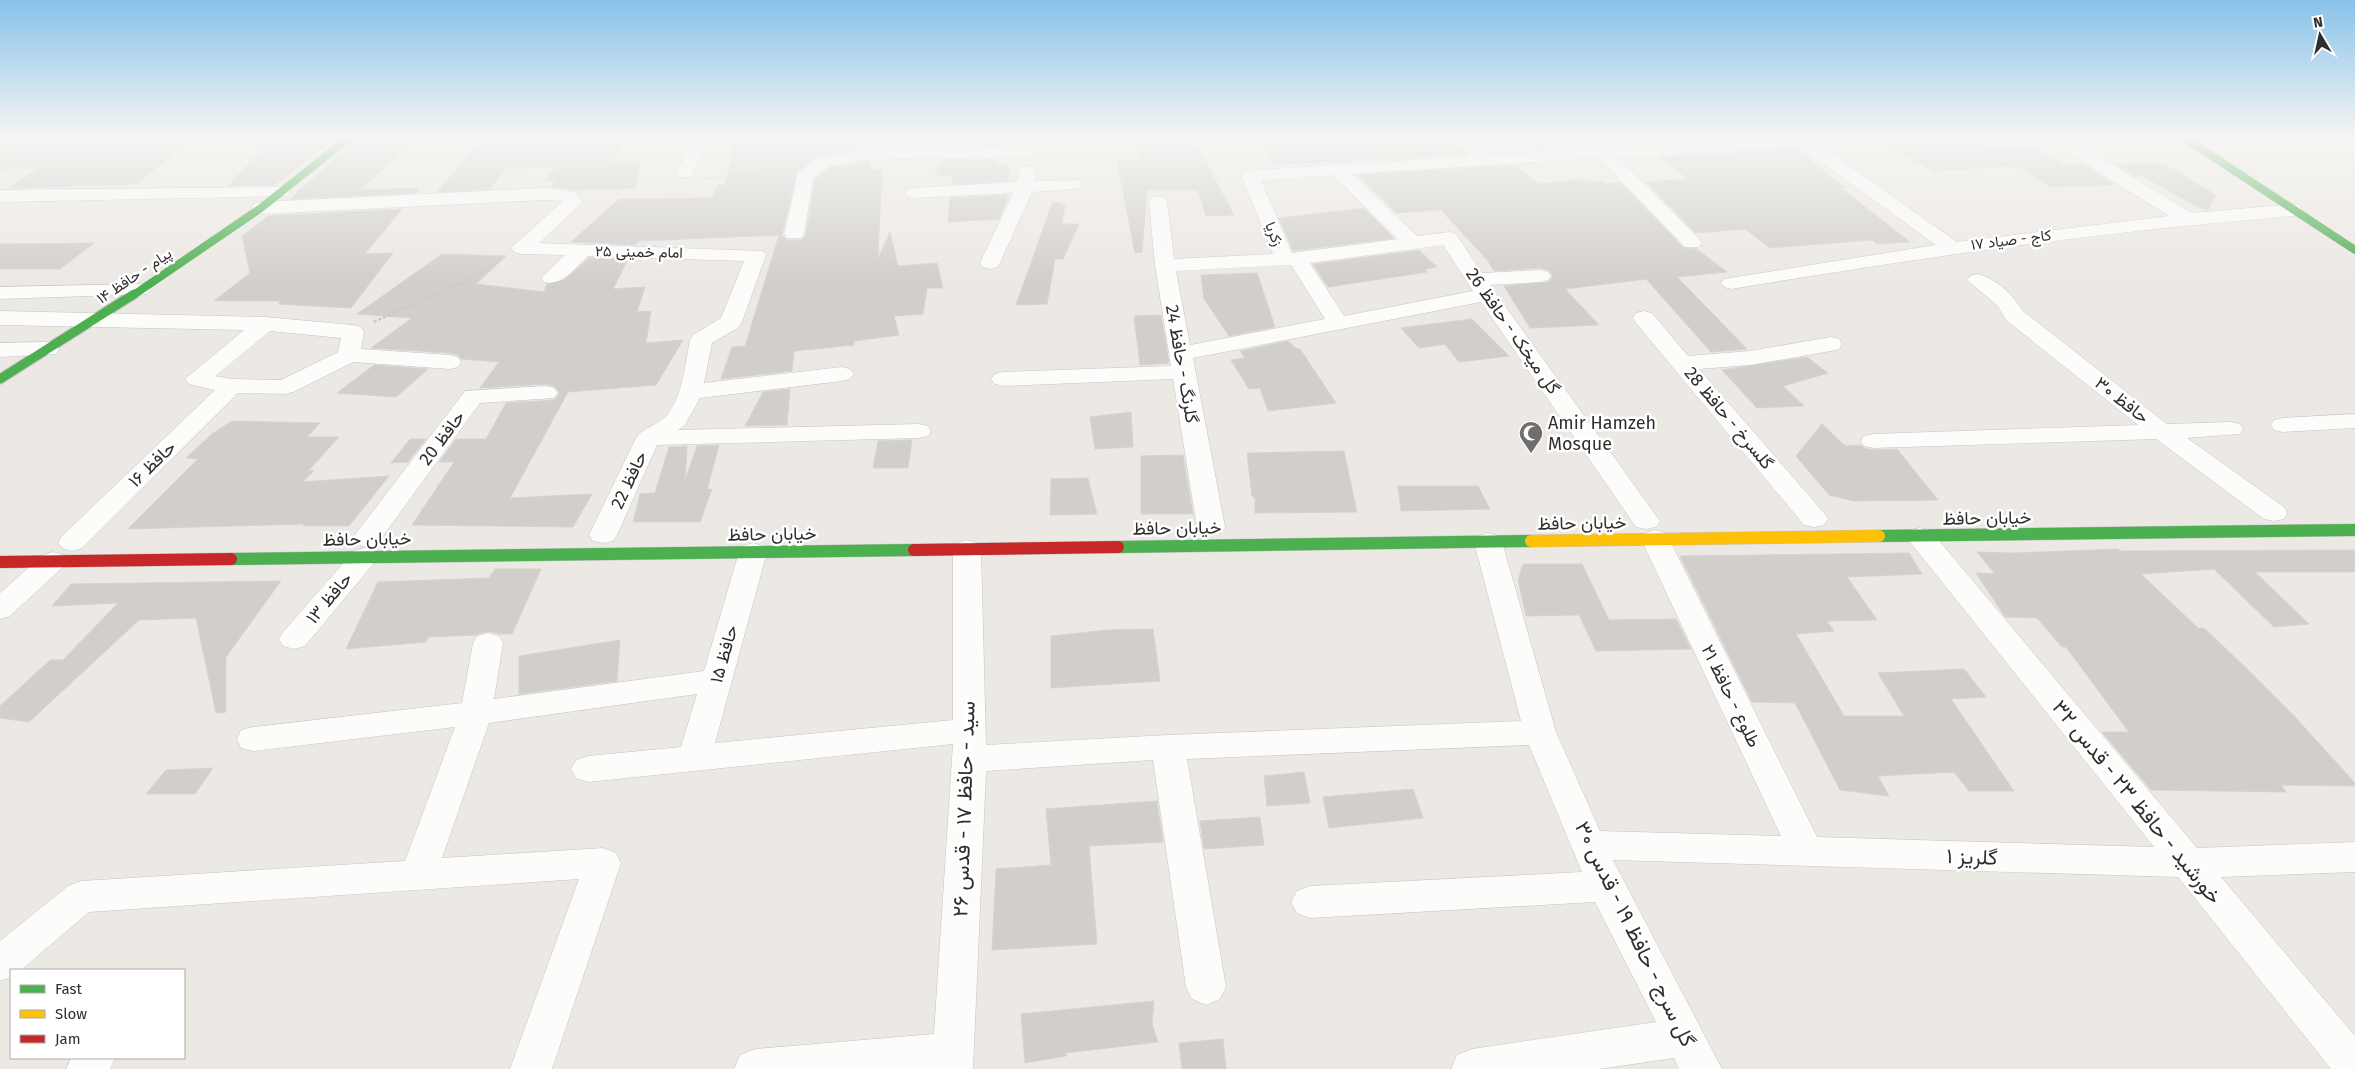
<svg xmlns="http://www.w3.org/2000/svg" width="2355" height="1069" viewBox="0 0 2355 1069" font-family="'Fira Sans',Vazirmatn,sans-serif">
	<rect width="100%" height="100%" fill="#ece8e4"/>
	<path fill="#d1cecb" stroke="#d7d4d0" d="M0,135h197l-61,49 -129,4 32,-20 -39,1z
		M275,135h64l-64,50 -47,1z
		M362,135h58l-60,55 59,-2 -4,5 -125,6z
		M485,135h140l-13,28 29,-1 -5,26 -60,2 -25,-3 4,-7 -9,1 10,-15 -52,3 -14,20 -53,3z
		M737,135h119l-2,14 -37,7 -20,16 -15,63 5,5h14l5,-5 9,-55 14,-12 40,-6 2,8 11,-1 -4,89 12,-26 8,34 39,-3 6,25h-16l-4,26 -29,2 5,19 -45,6v4l-60,6 -2,20 -71,8 11,-32 13,-1 34,-111 -141,6 -2,4 -65,-3 48,-43 93,-1 6,-13h7z
		M1131,135h31l3,7 29,-3 40,76 -28,1 -8,-26h-51l-5,62 -7,1 -18,-92 23,-2z
		M1259,135h132l3,4 58,-3 15,18 -194,11z
		M1631,135h141l-130,8z
		M1867,135h103l44,31 -80,5z
		M2032,148l31,17h21l31,20 -64,2 -59,-37z
		M1797,149l48,39h-4l69,54 -33,2 -5,-4 -102,8 -25,-19 -49,4 -50,-51 42,-3 -29,-22z
		M997,159v6h12l-1,16 -56,3v-8l-17,-1 8,-15z
		M2163,163l53,32 -8,15h-4l-68,-37v4l-21,-13z
		M1515,165l24,19 44,-5 4,2h15l2,3 16,-2 64,66 13,1 30,23 -50,5 70,72 -36,3 -65,-73 -81,10 34,36 -69,3 -26,-42 45,-4 4,-6 -3,-5 -9,-3 -47,3 -6,-10 -47,-51 -44,3 -39,-38z
		M1007,195v6l-8,18 -51,3 2,-24z
		M1053,201l12,4 -3,19h17l-16,35h-8l-8,45 -31,1z
		M1364,208l30,30 -101,13 -14,-33z
		M402,209l-37,45 28,-1 -42,55 -73,-4 3,-3h-67l36,-28 -8,-37 26,-20z
		M94,243l-34,26h-60v-25z
		M1419,250l18,17 -12,2 2,3 -99,15 -15,-23z
		M442,254l64,2 -30,28 68,8 3,-8 17,-4 25,-22 39,1 -15,30 32,-2 -8,25 14,-1 -5,32 37,-3 -27,45 -88,7 -58,106 82,-4 -19,33 -161,-2 42,-63h-15l17,-23h30l20,-36 48,-3 6,-7 -6,-7 -8,-2 -66,4 19,-26 -38,-3 -3,-4 -8,-2 -79,-5 41,-30 -55,-4z
		M1257,273l18,54 -46,9 -25,-37 -3,-24z
		M1161,315l8,48 -29,2 -6,-49z
		M1472,319l37,37 -50,6 -14,-18 -26,4 -18,-20z
		M1288,341l9,8h3l36,54 -68,8 -8,-23 -11,1 -18,-29 14,-2 -5,-7z
		M1807,357l21,16 -45,13 21,20 -47,2 -35,-38z
		M374,365l54,4 -32,28 -59,-4z
		M790,389l-3,36 -42,1 18,-34z
		M1131,412l2,35 -38,2 -5,-32z
		M232,421l88,2 -13,14h32l-31,34h6l-12,11 87,-6 -40,50h-46l2,-2 -177,5 70,-70 -12,-1 26,-24z
		M1822,424l23,22 16,-1 3,3 9,2 24,-1 41,51 -85,1 -24,-6 -33,-39z
		M410,439h16l-18,23 -17,1z
		M912,440l-4,28h-35l5,-27z
		M719,445l-12,45 5,-1 -12,33h-67l7,-28 15,-1 14,-46 18,-1 -2,34 12,-34z
		M1344,451l13,61 -102,1v-14l-3,-3 -5,-43z
		M1183,455l10,59h-52v-58z
		M1088,478l9,36 -47,1 1,-36z
		M1398,486h80l12,23 -89,2z
		M2118,549l2,2 235,-1v22h-100l54,52 -35,3 -60,-58 -73,5 57,54h6l38,36 54,54 59,65v3l-74,-1 5,7 -135,-2 -49,-58h27l-63,-85h-4l-25,-29 -32,-1 -29,-44 19,1 -18,-22 37,1z
		M1909,553l13,21 -75,3 30,43 -50,1 7,10 -38,3 48,82h60l-26,-43 86,-4 22,28 -35,2 63,92h-45l-15,-19 -76,4 11,20 -49,-6 -45,-87 -43,-1 -72,-146z
		M1523,564h59l27,56 67,-1 15,30 -95,2 -17,-36 -53,1 -8,-36z
		M495,569h46l-29,65h-12l-12,-3 -13,4 -47,2 -2,5 -80,7 32,-67 111,-4z
		M281,581l-55,76v55l-10,1 -20,-95 -57,2 -110,102 -29,-4v-12l50,-46h13l55,-57 -66,3 19,-22z
		M1153,629l7,52 -109,7v-52l57,-6z
		M620,640l-3,41 -98,13v-38z
		M213,768l-18,26h-49l20,-24z
		M1304,772l6,31 -43,3 -3,-30z
		M1413,789l10,29 -94,10 -6,-31z
		M1157,801l6,41 -74,4 8,98 -105,6 4,-81 55,-4 -5,-56z
		M1260,817l4,28 -60,4 -4,-28z
		M1154,1001l-2,23 6,18 -92,11v3l-41,7 -4,-49z
		M1223,1039l3,30h-44l-3,-26z"/>
	<g fill="none" stroke-linecap="round" stroke-linejoin="round">
		<g stroke="#c5c4c5" stroke-width="1">
			<path id="street" d="M694,135h16l-19,42h-12l-3,-4z
				M858,135h16l-1,15 157,-4 6,1 3,4 -3,4 -6,1 -166,4 -36,6 -15,13 -9,55 -3,4h-14l-3,-4 14,-61 19,-15 39,-7z
				M1454,135h17l18,20 286,-18 -1,-2h18l18,3 147,104 212,-26 -123,-77 -2,-4h19l129,78 101,-9 7,2 2,4 -2,4 -7,2c-189,15 -375,42 -562,73l-7,-2 -3,-4 3,-4 212,-34 -136,-98 -182,10 81,82 3,4 -3,4h-14l-86,-89 -247,16 65,62 32,-4 7,2 26,39 59,-3 7,2 3,4 -3,4 -7,2 -51,3 170,236 -4,6 -10,2 -10,-2 -155,-225 -288,56 32,169 -4,6 -10,2 -10,-2 -4,-6 -24,-148 -170,7 -8,-2 -4,-5 4,-5 8,-2 168,-6 -16,-101 -6,-64 2,-4h14l2,4 7,58 99,-5 -32,-79 3,-4 227,-15zM1333,175l65,64 -106,14 -31,-73zM1443,245l30,46 -129,25 -34,-53zM1291,265l34,54 -135,26 -14,-74z
				M2202,135l153,1v10l-146,-4 -6,-1 -2,-4z
				M1027,166l6,1 3,4 -1,10 45,-1 3,4 -3,4 -6,1 -42,3 -32,71 -3,4 -7,2 -7,-2 -3,-4 33,-70 -99,5 -6,-1 -3,-4 3,-4 6,-1 103,-6 4,-15z
				M281,187l6,1 3,4 -3,4 -287,6v-12z
				M546,188l29,4 8,10 -44,41 224,8 3,4 -24,67 -3,5 -27,16 -8,40 138,-16 8,2 4,5 -4,5 -8,2 -142,17 -15,27 -7,5 241,-6 9,2 3,5 -3,5 -9,2 -262,7 -40,90 -4,6 -10,2 -10,-2 -4,-6 47,-97c7,-11 23,-13 31,-23 16,-20 18,-51 23,-75l3,-5 28,-17 23,-57 -156,-5c-12,11 -26,31 -44,26l-3,-4 24,-23 -44,-1 -7,-2 -3,-4 52,-47 -17,-1 -285,14 -7,-2 -2,-4 2,-4 7,-2z
				M1977,274c19,4 36,21 46,37l144,113 64,-2 9,2 3,5 -3,5 -53,4 97,69 3,6 -3,6 -10,2 -10,-2 -108,-80 -283,9 -9,-2 -3,-5 3,-5 9,-2 265,-9 -132,-105 -9,-15 -30,-25 3,-4z
				M140,284l7,2 3,4 -3,4 -147,5v-12z
				M0,311l265,6 88,8 8,2 3,5 -3,17 89,6 8,2 3,5 -3,5 -8,2 -97,-7 -60,30 -8,2 -47,-1 -156,155 -10,3 -10,-3 -4,-6 4,-6 153,-146 -26,-6 -4,-5 59,-49 -244,-5zM270,331l71,7 -3,14 -57,28 -49,-1 -17,-3z
				M1644,311l8,2 36,43 62,-5 81,-14 8,2 3,5 -3,5 -8,2 -81,14 -51,4 125,144 4,6 -4,6 -10,2 -10,-2 -168,-202 -3,-5 3,-5z
				M48,342l8,2 3,5 -3,5 -56,3v-14z
				M546,386l8,2 4,5 -4,5 -74,5 -103,141 -10,3 -10,-3 -4,-6 4,-6 108,-141z
				M2355,414v14l-72,4 -9,-2 -3,-5 3,-5 9,-2z
				M1920,528l10,2 267,318 158,-6v30l-134,5 134,159v33h-24l-153,-192 -565,-17 109,209h-43l-5,-11 -75,11h-148l6,-14 15,-6 184,-27 -61,-120 -285,16 -13,-5 -6,-11 6,-11 13,-5 272,-14 -53,-127 -342,14 39,228 -6,12 -14,6 -14,-6 -6,-12 -33,-227 -167,11 -13,298h-239l6,-14 15,-6 179,-15 19,-290 -365,38 -12,-4 -5,-9 5,-9 12,-4 93,-9 16,-53 -208,29 -47,135 161,-10 13,5 5,10 -69,206h-42l69,-190 -490,33 -68,58h-10v7l-11,4v-40l68,-55 13,-5 324,-20 50,-134 -202,24 -12,-3 -4,-9 4,-9 12,-3 209,-24 11,-60 4,-7 11,-3 11,3 4,7 -9,56 210,-28 35,-119 4,-6 10,-3 10,3 4,6 -52,191 238,-23v-171l4,-6 10,-3 10,3 4,6 5,196 182,-10 353,-14 -47,-179 4,-6 10,-3 10,3 4,6 54,190 44,99 181,5 -140,-297 4,-6 10,-3 10,3 4,6 148,298 337,10 -244,-305 -4,-6 4,-6z
				M364,548l10,3 4,6 -4,6 -69,83 -11,3 -11,-3 -4,-7 4,-7 71,-81z
				M53,552l10,3 4,6 -4,6 -53,49 -10,3v-26l43,-38z
				M71,1058h44l-5,11h-44z"/>
		</g>
		<g stroke="#c5c4c5" stroke-width="8">
			<path id="fast-far2" d="M2180,135l175,115
				M132,296l129,-88 91,-73"/>
		</g>
		<g stroke="#c5c4c5" stroke-width="11">
			<path id="fast-far1" d="M0,379l134,-85"/>
		</g>
		<g stroke="#c5c4c5" stroke-width="13">
			<path id="fast" d="M1879,536l476,-6
				M1118,547l413,-6
				M231,559l683,-9"/>
		</g>
		<g stroke="#c5c4c5" stroke-width="13">
			<path id="slow" d="M1531,541l348,-5"/>
		</g>
		<g stroke="#c5c4c5" stroke-width="13">
			<path id="jam" d="M914,550l204,-3
				M0,562l231,-3"/>
		</g>
		<path stroke="#c9c9c8" stroke-width="2" stroke-dasharray="2.5 2" stroke-linecap="butt" d="M705,179l78,-7
			M432,296l44,-20 25,-16"/>
		<path stroke="#c9c9c8" stroke-width="2.5" stroke-dasharray="3 2" stroke-linecap="butt" d="M374,322l61,-28"/>
		<use href="#street" fill="#fcfcfb" fill-rule="evenodd"/>
		<use href="#fast-far2" stroke="#4caf50" stroke-width="8"/>
		<use href="#fast-far1" stroke="#4caf50" stroke-width="9"/>
		<use href="#fast" stroke="#4caf50" stroke-width="12"/>
		<use href="#slow" stroke="#ffc107" stroke-width="12"/>
		<use href="#jam" stroke="#c62828" stroke-width="12"/>
	</g>
	<linearGradient id="sky" x2="0" y2="1"><stop stop-color="#88c2ea"/><stop offset="0.48" stop-color="#f6f5f3"/><stop offset="1" stop-color="#f6f5f3" stop-opacity="0"/></linearGradient>
	<rect width="2355" height="284" fill="url(#sky)"/>
	<defs>
		<g id="mosque-pin" transform="scale(1.25)"><path d="M0 17L-7.5 6A9.5 9.5 0 1 1 7.5 6Z" fill="#706f6e" stroke="#fff"/><path d="M3.5-4.9A6 6 0 1 0 3.5 4.9A5 5 0 1 1 3.5-4.9Z" fill="#fff"/></g>
	</defs>
	<g fill-rule="evenodd">
		<use href="#mosque-pin" x="1531" y="433"/>
	</g>
	<g text-anchor="middle" stroke-width="5" stroke-linejoin="round" paint-order="stroke">
		<g font-size="15" fill="#2e2e2e" stroke="#fff">
			<text transform="translate(1274 234) rotate(68)" y="5">زکریا</text>
			<text transform="translate(2011 240) rotate(-7)" y="5">کاج - صیاد ۱۷</text>
			<text transform="translate(639 252) rotate(1)" y="5">امام خمینی ۲۵</text>
			<text transform="translate(134 276) rotate(-34)" y="5">پیام - حافظ ۱۴</text>
		</g>
		<g font-size="18" fill="#2e2e2e" stroke="#fff">
			<text transform="translate(1513 331) rotate(55)" y="6">گل میخک - حافظ 26</text>
			<text transform="translate(1182 364) rotate(80)" y="6">گلرنگ - حافظ 24</text>
			<text transform="translate(2122 400) rotate(38)" y="6">حافظ ۳۰</text>
			<text transform="translate(1729 418) rotate(50)" y="6">گلسرخ - حافظ 28</text>
			<text transform="translate(442 438) rotate(-53)" y="6">حافظ 20</text>
			<text transform="translate(152 464) rotate(-44)" y="6">حافظ ۱۶</text>
			<text transform="translate(629 480) rotate(-65)" y="6">حافظ 22</text>
			<text transform="translate(1987 518) rotate(-1)" y="6">خیابان حافظ</text>
			<text transform="translate(1582 523) rotate(-1)" y="6">خیابان حافظ</text>
			<text transform="translate(1177 528) rotate(-1)" y="6">خیابان حافظ</text>
			<text transform="translate(772 534) rotate(-1)" y="6">خیابان حافظ</text>
			<text transform="translate(367 539) rotate(-1)" y="6">خیابان حافظ</text>
			<text transform="translate(329 598) rotate(-50)" y="6">حافظ ۱۳</text>
			<text transform="translate(724 654) rotate(-74)" y="6">حافظ ۱۵</text>
			<text transform="translate(1731 696) rotate(64)" y="6">طلوع - حافظ ۲۱</text>
		</g>
		<g font-size="18" fill="#2e2e2e" stroke="#fff" text-anchor="start">
			<text x="1548" y="429">Amir Hamzeh<tspan x="1548" dy="21">Mosque</tspan></text>
		</g>
		<g font-size="21" fill="#2e2e2e" stroke="#fff">
			<text transform="translate(2137 802) rotate(51)" y="7">خورشید - حافظ ۲۳ - قدس ۳۲</text>
			<text transform="translate(964 809) rotate(-88)" y="7">سید - حافظ ۱۷ - قدس ۲۶</text>
			<text transform="translate(1972 857) rotate(2)" y="7">گلریز ۱</text>
			<text transform="translate(1635 934) rotate(64)" y="7">گل سرج - حافظ ۱۹ - قدس ۳۰</text>
		</g>
	</g>
	<rect x="10" y="969" width="175" height="90" fill="#ffffff" stroke="#ababab"/>
	<rect x="20" y="985" width="25" height="8" fill="#4caf50" stroke="#ababab"/>
	<text x="55" y="994" font-size="15" fill="#2e2e2e">Fast</text>
	<rect x="20" y="1010" width="25" height="8" fill="#ffc107" stroke="#ababab"/>
	<text x="55" y="1019" font-size="15" fill="#2e2e2e">Slow</text>
	<rect x="20" y="1035" width="25" height="8" fill="#c62828" stroke="#ababab"/>
	<text x="55" y="1044" font-size="15" fill="#2e2e2e">Jam</text>
	<g transform="translate(2320 35) rotate(351)" stroke="#ffffff" stroke-width="4" paint-order="stroke">
	<path d="M0-4L9 19L0 12L-9 19Z" fill="#2e2e2e"/>
	<text y="-8" font-size="14" font-weight="bold" text-anchor="middle" fill="#2e2e2e">N</text>
	</g>
</svg>
